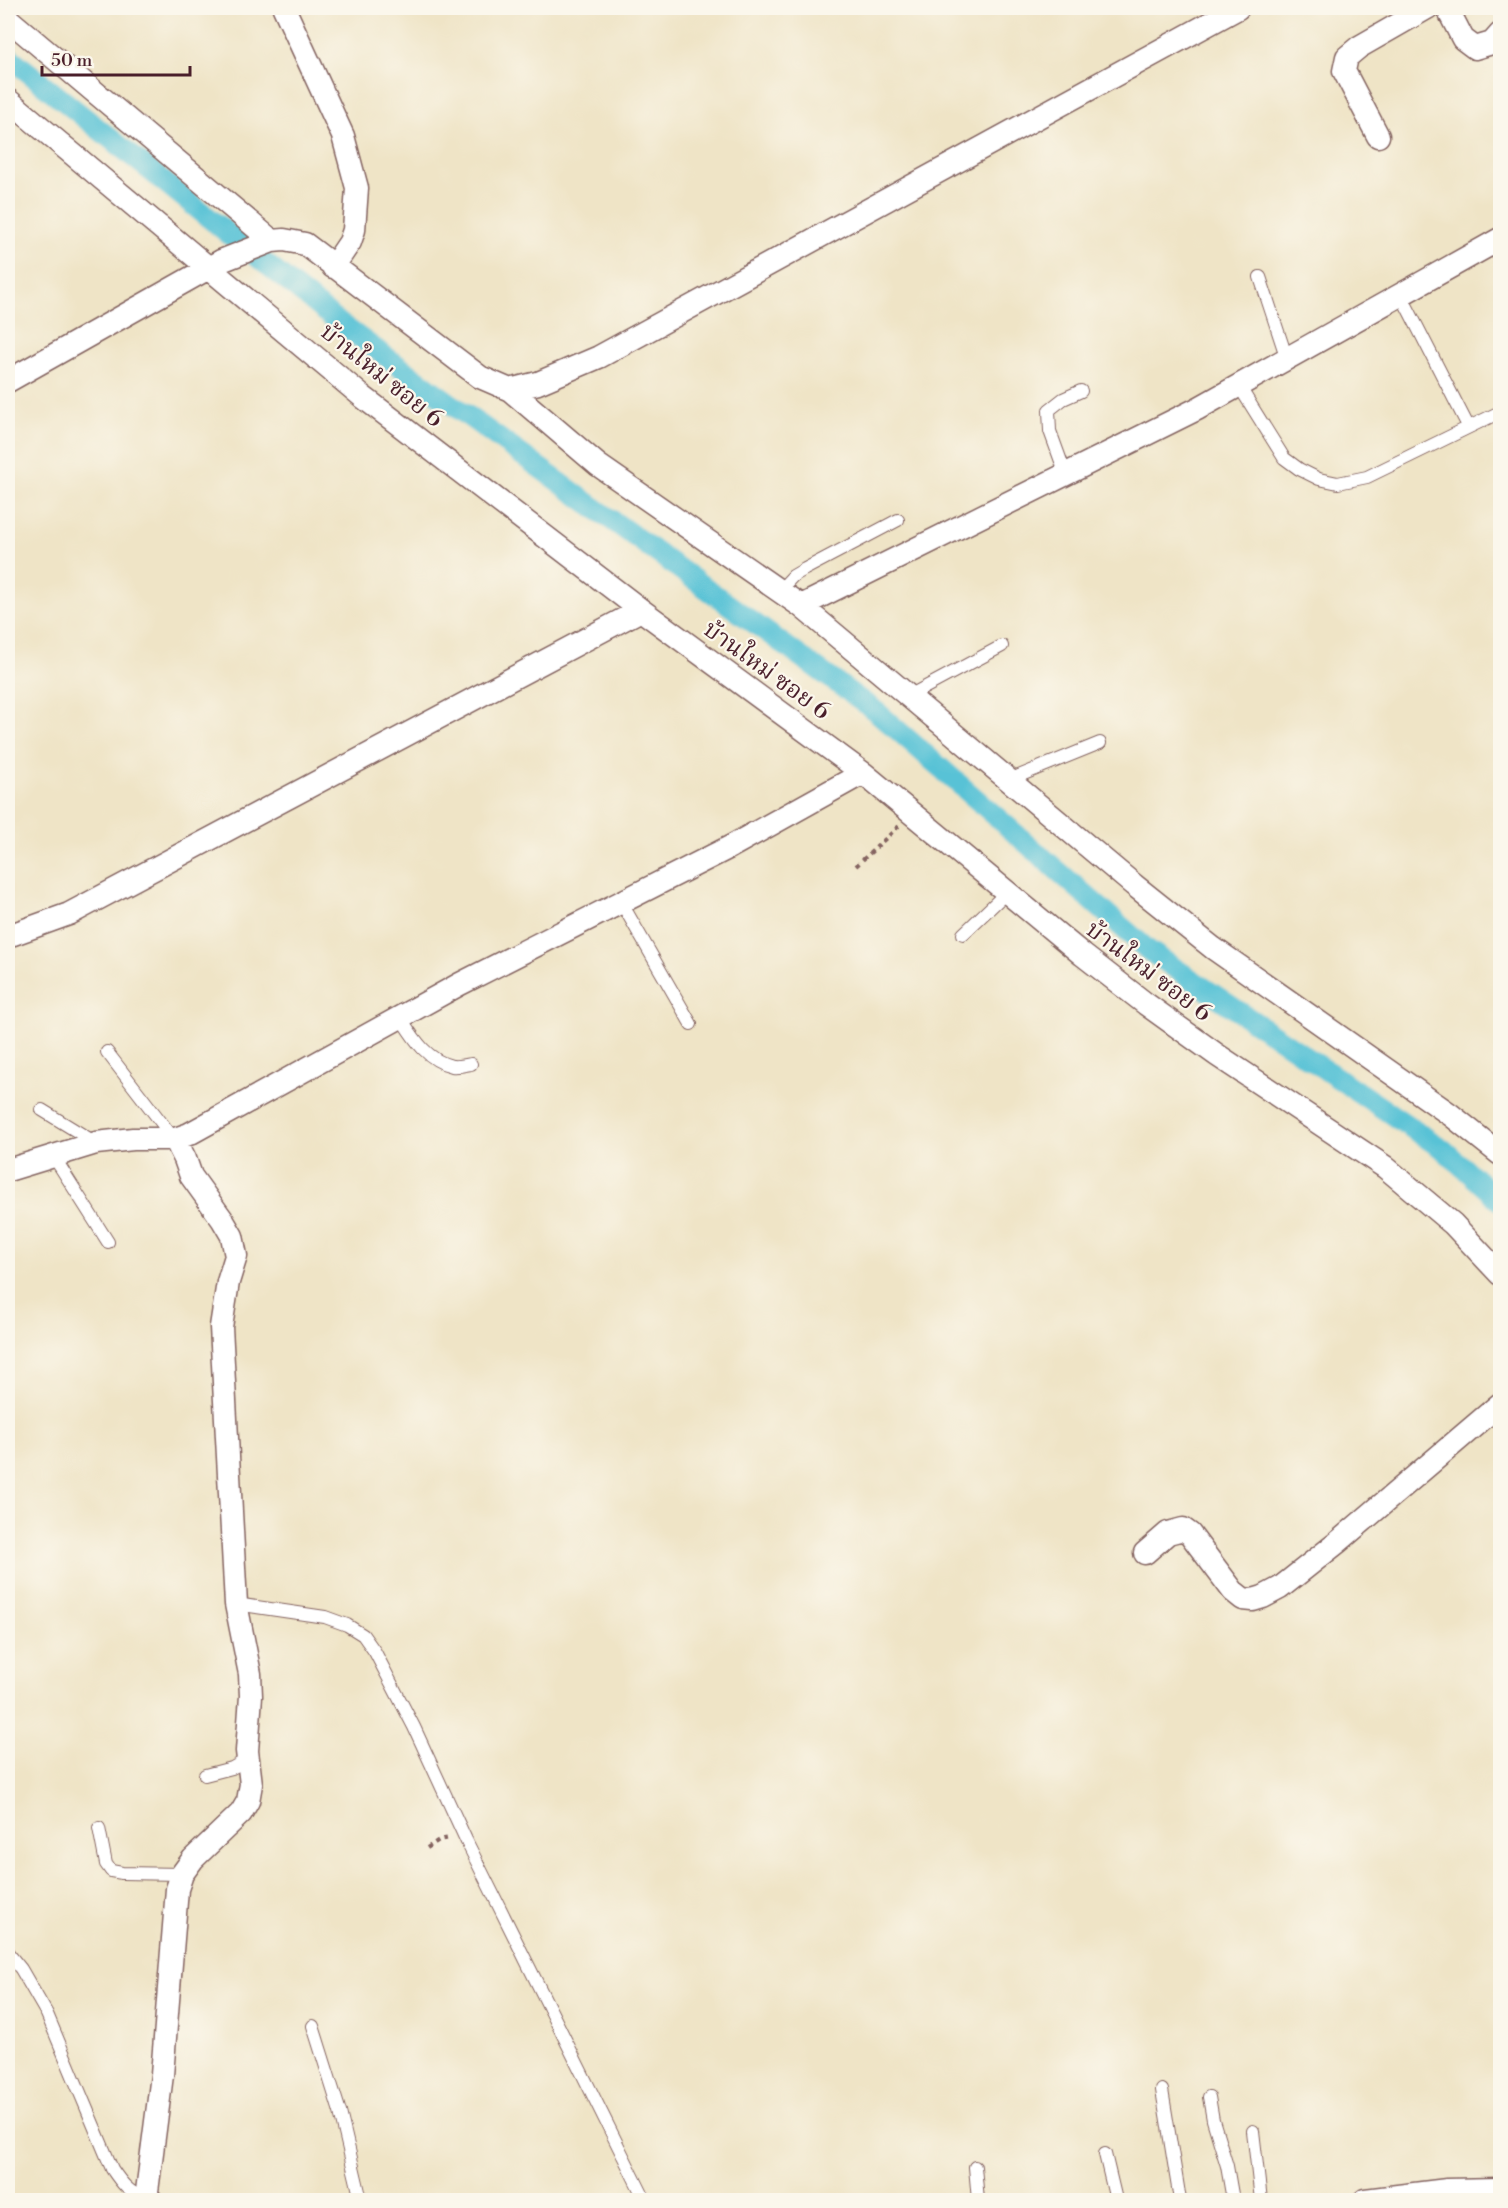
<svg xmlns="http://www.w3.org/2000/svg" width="1508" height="2208" viewBox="0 0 1508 2208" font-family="'Libre Bodoni','Noto Serif Thai',serif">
	<rect width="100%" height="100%" fill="#fbf7ec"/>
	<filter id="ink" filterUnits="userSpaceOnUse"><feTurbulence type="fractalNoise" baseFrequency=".0167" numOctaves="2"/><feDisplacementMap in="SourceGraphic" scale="12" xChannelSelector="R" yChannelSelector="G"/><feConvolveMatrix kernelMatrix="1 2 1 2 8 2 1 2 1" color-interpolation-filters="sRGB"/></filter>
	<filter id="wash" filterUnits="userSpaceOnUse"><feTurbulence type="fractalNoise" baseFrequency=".008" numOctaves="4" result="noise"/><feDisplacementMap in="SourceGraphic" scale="24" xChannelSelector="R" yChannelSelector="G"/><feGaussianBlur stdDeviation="1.35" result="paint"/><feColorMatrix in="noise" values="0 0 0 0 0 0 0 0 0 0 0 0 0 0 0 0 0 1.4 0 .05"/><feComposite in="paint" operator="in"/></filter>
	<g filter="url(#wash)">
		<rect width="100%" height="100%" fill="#efe4c6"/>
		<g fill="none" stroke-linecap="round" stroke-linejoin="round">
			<path stroke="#59c2d6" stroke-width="21" d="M8,56l330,266 539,390 271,238 296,200 56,51"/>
		</g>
	</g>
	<g filter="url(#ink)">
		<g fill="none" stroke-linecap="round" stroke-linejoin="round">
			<g stroke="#846461" stroke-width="14">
				<path id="service" d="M1260,277l27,82
					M1401,295l67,131
					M1239,386l45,72 15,11 20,10 19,4 29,-6 133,-65
					M1066,475l-16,-44 -1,-21 14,-11 18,-8
					M779,591l14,-15 12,-7 93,-49
					M909,696l93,-50
					M1009,780l91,-37
					M621,902l70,122
					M963,934l44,-42
					M400,1017c13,20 26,43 52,49 6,1 14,-1 19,-2
					M107,1052l67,87
					M42,1110l54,33
					M54,1157l54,85
					M236,1604l89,13 22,8 16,10 12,17 39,75 53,115 178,358
					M205,1775l27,-7 16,-9
					M99,1828l7,36 5,7 11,2 60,1
					M8,1953l13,16 26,45 65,155c10,15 17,24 34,30
					M313,2026l27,86 21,88
					M1162,2090l18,110
					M1209,2097l4,23 14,46 6,34
					M1253,2131l8,69
					M1105,2154l11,46
					M975,2167l3,33"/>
			</g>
			<g stroke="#846461" stroke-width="25">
				<path id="minor" d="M284,8l59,128 14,52 -3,42 -4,12 -17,25
					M1447,8l16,31 12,9 17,-5 8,-9
					M8,19l264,222
					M8,100l355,297 278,213 222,163 220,182 63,49 71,51 168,112 68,57 47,50
					M1378,136l-34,-65 3,-14 12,-10 68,-39
					M8,381l213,-120 51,-20 12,-1 21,4 175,133 30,13 28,-7 61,-26 639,-349
					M510,390l88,75 203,141 333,279 79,63 238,167 49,39
					M801,606l396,-197 303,-170
					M8,936l61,-22 572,-304
					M8,1170l88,-27 37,-4h42l14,-5 271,-150 270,-137 133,-74
					M1145,1553l23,-20 15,-4 7,5 43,57 10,8 10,1 10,-3 17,-9 58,-46 162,-138
					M151,2200l-5,-1 16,-124 15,-186 5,-15 11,-15 48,-46 7,-12 3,-17 -4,-33 4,-55 -1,-22 -14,-70 -15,-277 7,-45 8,-26 -4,-20 -10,-17 -31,-43 -6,-17 -10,-20
					M1365,2200l82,-10 53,-1"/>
			</g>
			<path stroke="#846461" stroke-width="4" stroke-dasharray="4.5 4.5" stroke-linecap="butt" d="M856,866l43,-40
				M427,1848l12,-8 10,-2"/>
			<use href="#service" stroke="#fff" stroke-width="12"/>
			<use href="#minor" stroke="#fff" stroke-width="22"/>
		</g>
	</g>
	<g text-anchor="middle" stroke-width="4.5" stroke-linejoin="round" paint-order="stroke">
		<g font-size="24" fill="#4a1f2b" stroke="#fbf7ec">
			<text transform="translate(382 375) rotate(39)" y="8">บ้านใหม่ ซอย 6</text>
			<text transform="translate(767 670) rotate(36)" y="8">บ้านใหม่ ซอย 6</text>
			<text transform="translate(1149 971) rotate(37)" y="8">บ้านใหม่ ซอย 6</text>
		</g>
	</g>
	<rect width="1508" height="2208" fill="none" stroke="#fbf7ec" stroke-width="30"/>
	<path d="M42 66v9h148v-9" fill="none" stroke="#4a1f2b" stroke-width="3"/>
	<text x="51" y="66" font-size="18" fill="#4a1f2b" stroke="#fbf7ec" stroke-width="4.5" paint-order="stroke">50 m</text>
</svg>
